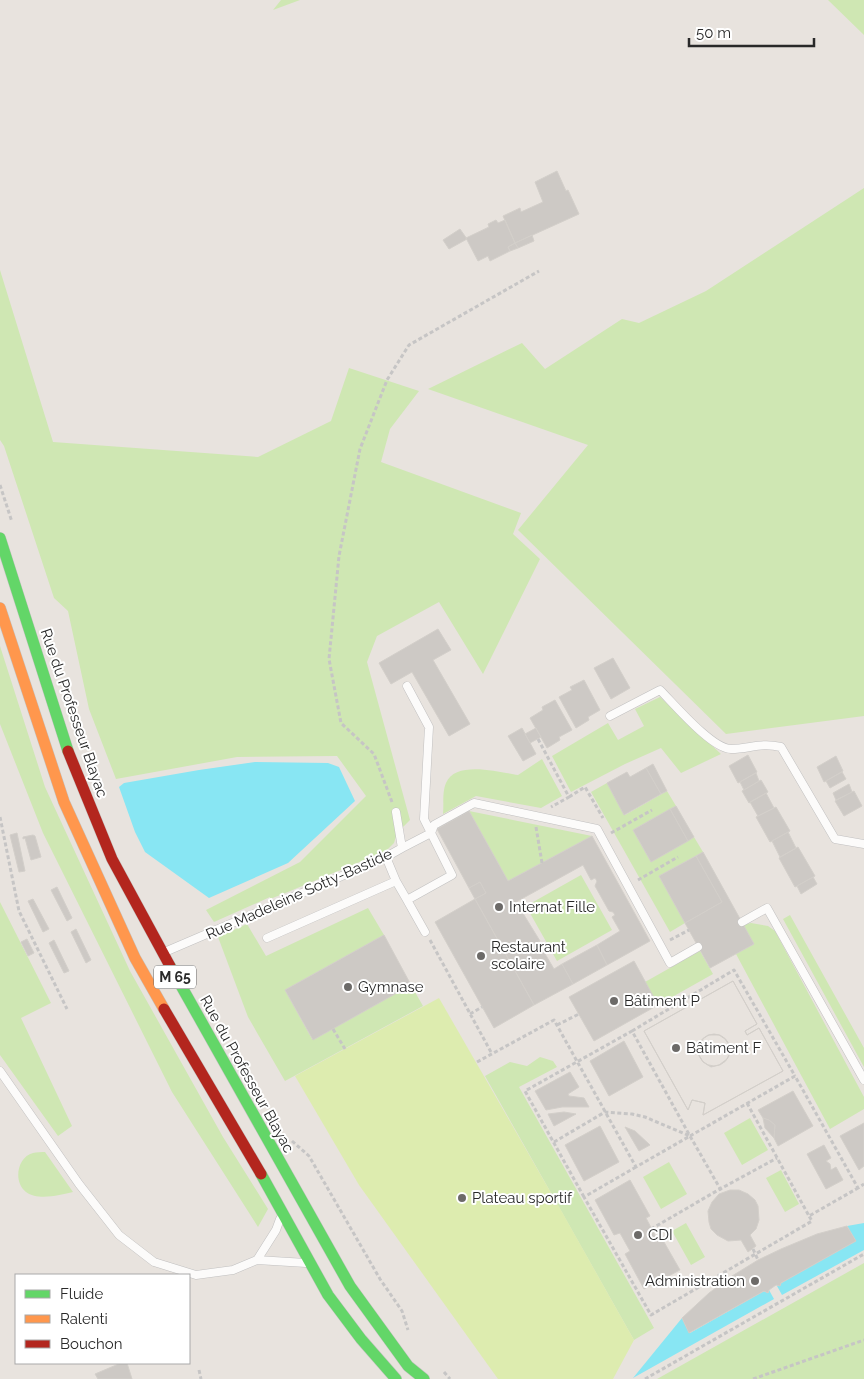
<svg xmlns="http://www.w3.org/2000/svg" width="864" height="1379" viewBox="0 0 864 1379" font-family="Raleway,sans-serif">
	<rect width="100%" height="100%" fill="#e8e3de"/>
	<path fill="#cfe7b3" d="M281,0h19l-27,10z
		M828,0h36v35z
		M864,188v528l-138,18 -208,-204 70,-85 -160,-56 94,-46 23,26 77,-50 17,4 67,-32z
		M0,270l53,172 205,15 73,-36 18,-53 70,23 -29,38 -9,33 140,51 -8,21 27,25 -57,115 -44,-72 -62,34 -10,26 43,158 -13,13 -3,10 -8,8 -103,43 -13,5v-2l-56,25 -8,-12 94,-48 66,-66 -29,-40 -100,1 -121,22 -27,-70 -21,-98 -14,-13 -50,-152 -4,-6z
		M0,646l45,141 85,184 93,166 45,72 -10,18 -86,-135 -129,-259 -43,-109z
		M660,697l61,57 -40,19 -20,-25 -36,16 -54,28 -19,-36 56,-33 10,17 26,-14 -9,-17z
		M542,759l20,37 -21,12 -65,-12 -33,18c1,-10 -1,-22 3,-31 9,-23 53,-11 72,-8z
		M607,783l18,32 42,-24 9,15 -43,24 18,32 43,-25 9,15 -44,24 26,47 -15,9 -79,-140z
		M469,811l123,25 -84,45z
		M581,875l31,55 -55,31 -31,-55z
		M0,902l51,101 -30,15 51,108 -14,10 -58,-81z
		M368,908l16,27 -99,55 27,49 99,-54 12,21 -138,75 -37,-64 -30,-80 29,-13 19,32z
		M790,915l74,133v19l-81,-148z
		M751,923l17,3 7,5 89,166v12l-34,20 -94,-175 18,-10 -11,-19z
		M700,951l13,23 -55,31 -13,-23z
		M540,1057l13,4 4,6 -38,20 135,241 -20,12 -149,-264 25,-14 17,4z
		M750,1118l18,32 -26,15 -18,-32z
		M45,1152l28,40c-13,3 -35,9 -47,0 -13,-10 -9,-35 7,-39 3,-1 9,-1 12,-1z
		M669,1162l18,32 -26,15 -18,-32z
		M781,1170l18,34 -14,8 -19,-34z
		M686,1223l19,34 -14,8 -19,-34z
		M864,1263v116h-207z"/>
	<path fill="#ddecaf" d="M439,998l123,214 72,128 -21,39h-115l-139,-194 -64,-109z"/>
	<path fill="#88e6f3" d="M255,762l73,1 11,4 16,34 -67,62 -79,35 -64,-46 -10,-20 -16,-45 5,-4 75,-13z
		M864,1223v27l-82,45 -5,-9h3l1,-3 74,-42 -8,-15z
		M769,1290l5,9 -141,79 49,-60 8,15 74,-42 4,2z"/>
	<path fill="#cdc9c5" stroke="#d3cfca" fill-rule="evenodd" d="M557,171l9,20 2,-1 11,24 -64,29 -12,-27 17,-8 1,4 22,-10 -8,-20z
		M496,220l2,3 7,-3 10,23 -7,4 2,4 -20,10 -2,-5 -10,5 -12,-23 23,-11 -1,-3z
		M460,229l7,10 -18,10 -6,-9z
		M532,235l2,6 -16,7 -3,-5z
		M515,243l3,5 -8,3 -2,-4z
		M438,629l13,21 -18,10 37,64 -21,12 -37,-64 -21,12 -12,-21z
		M613,658l17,30 -19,11 -17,-31z
		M584,680l16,30 -12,7 1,3 -13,8 -17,-31 13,-7 -2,-3z
		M555,700l17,30 -13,7 1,3 -13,8 -17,-30 13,-8 -1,-3z
		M522,728l14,26 -13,7 -15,-25z
		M536,728l5,9 -11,6 -5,-9z
		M748,755l9,17 -19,11 -9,-17z
		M836,756l7,15 -19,11 -7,-15z
		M653,764l14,27 -6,3 -15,-26z
		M646,768l15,26 -37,21 -17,-32 20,-11 3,5z
		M842,772l4,7 -16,9 -4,-7z
		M756,773l3,8 -15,9 -4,-8z
		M761,780l7,12 -19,11 -7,-12z
		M849,784l3,8 -16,8 -3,-7z
		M854,791l8,15 -18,10 -9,-15z
		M766,793l8,15 -16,8 -8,-14z
		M676,806l18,31 -6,4 -18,-32z
		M776,807l14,24 -20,11 -14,-25z
		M670,809l18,32 -37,21 -18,-32z
		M469,811l39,70 84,-45 58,105 -43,24 -10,-20 23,-14 -8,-14 3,-2 -2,-3 -4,-1 -14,-25 2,-5 -2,-3 -4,2 -8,-15 -67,37 24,39 -2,1 16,27 8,-5 11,20 -39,21 -59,-106 11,-6 -6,-11 -11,6 -32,-59z
		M788,832l8,16 -16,9 -8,-16z
		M17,833l8,38 -6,1 -9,-37z
		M33,835l2,1 6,21 -10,3 -6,-22 -2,1v-2z
		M798,847l17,29 -20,11 -16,-29z
		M703,852l51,92 -44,24 -25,-45 37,-21 -26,-46z
		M696,856l26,46 -37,21 -26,-47z
		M813,877l4,7 -16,10 -4,-8z
		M480,882l6,11 -11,6 -6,-11z
		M57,887l15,31 -5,3 -16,-31z
		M33,899l16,30 -6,3 -15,-31z
		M475,899l59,106 -40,23 -59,-106z
		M76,929l15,31 -5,3 -15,-31z
		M384,935l27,50 -98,55 -28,-50z
		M27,939l7,14 -6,3 -7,-14z
		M54,940l15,31 -5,2 -15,-30z
		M597,945l10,20 -34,19 -11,-20z
		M634,961l24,44 -64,36 -25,-44z
		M733,981l24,43 -12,7 2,4 12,-7 24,43 -80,44 2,-12 -13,-3 -4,10 -44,-79zM709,1035h10l6,4 4,6 1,7 -3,7 -8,6 -8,2 -8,-5 -4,-7 1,-12 4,-5z
		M733,981l24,43 -12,7 2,4 12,-7 24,43 -80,44 2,-12 -13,-3 -4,10 -44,-79z
		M698 1050a16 16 0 1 1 32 0a16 16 0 1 1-32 0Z
		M624,1041l19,36 -34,19 -19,-35z
		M570,1072l9,15 -11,7 1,2 15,2 5,9h-27l-16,3 -11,-19z
		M793,1091l20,35 -35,20 -4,-8 1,-13 -6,-5 -6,-2 -5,-8z
		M564,1112l12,2 -22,12 -6,-12z
		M763,1118l6,2 6,5 -1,13 -9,-10z
		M864,1123v43l-5,4 -19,-34z
		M600,1126l19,36 -35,19 -19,-36z
		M625,1127l10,4 15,14 -11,6z
		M824,1145l7,13 -5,3 4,3 1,6 5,-3 7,13 -17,9 -19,-35z
		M630,1180l20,36 -4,2 10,19 4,-2 20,35 -36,19 -19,-35 5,-3 -10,-18 -6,2 -19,-35z
		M730,1190h9l9,4 7,6 3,6 1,14 -3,9 -6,6 6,11 -8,6 -7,-12 -13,1 -11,-6 -6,-6 -2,-7 -1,-11 4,-9 7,-8z
		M847,1226l9,15 -75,42 -1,3 -4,-1 -7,5 -1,3 -4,-2 -75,42 -7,-15 27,-25 23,-17 26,-16 23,-11 36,-15z
		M121,1363h6l5,16h-34l-3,-5z"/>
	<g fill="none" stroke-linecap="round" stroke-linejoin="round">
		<g stroke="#c1c0c0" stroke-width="9">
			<path id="lane" d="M610,716l50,-26c14,14 52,59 71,59 19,0 29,-7 50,-2l54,92 29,5
				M402,848l29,-15 -7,-14 5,-92 -22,-41
				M386,857l10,24
				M407,900l18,32
				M742,922l25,-14 97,172
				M267,938l129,-57 11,19 45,-25 -21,-42 3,-8 40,-22 123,26 73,134 28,-16
				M167,951l219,-94 16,-9 -6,-36
				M0,1071l79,113 40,51 35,27 42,13 37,-5 24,-10 49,3
				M257,1260l19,-30 4,-11"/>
		</g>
		<g stroke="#c4c2c0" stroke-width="12">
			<path id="fast" d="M0,538l68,213
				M170,966l180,320 58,80 16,13
				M261,1174l67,121 33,44 35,40"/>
		</g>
		<g stroke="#c4c2c0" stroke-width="12">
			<path id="slow" d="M0,608l64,194 71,156 29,51"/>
		</g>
		<g stroke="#c4c2c0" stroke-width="12">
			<path id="jam" d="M68,751l44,108 58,107
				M164,1009l97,165"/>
		</g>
		<path stroke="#c6c5c5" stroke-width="3" stroke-dasharray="4 2.5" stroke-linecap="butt" d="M0,485l12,37
			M538,739l31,58 -18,10
			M569,797l16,-10 18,31
			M392,802l-18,-48 -33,-31 -12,-64 10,-103 21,-107 27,-69 22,-35 130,-74
			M0,817l19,94 48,98
			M536,827l6,36
			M611,833l41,-23
			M638,880l40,-23
			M430,940l62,114
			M670,940l19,-10
			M470,1014l12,-7
			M557,1025l22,-11
			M333,1029l12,20
			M632,1031l102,-61 61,106
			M477,1062l77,-42 82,147 54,-31 32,56
			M747,1103l62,113 49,-28
			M690,1136l105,-60 63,112 6,-4
			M292,1141l17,15 71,123 22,32 6,19
			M554,1142l51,-30 27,2 13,3 45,19
			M636,1167l-52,30 67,118 161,-94 -3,-5
			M584,1197l-59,-106 107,-60 58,105
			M651,1229l69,-40 57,-31
			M753,1249l5,11
			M199,1370l2,9
			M444,1372l6,7
			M645,1379l219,-125
			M753,1379l111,-39"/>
		<use href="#lane" stroke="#fcfbfa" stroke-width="8"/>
		<use href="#fast" stroke="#63d668" stroke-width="11"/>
		<use href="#slow" stroke="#ff974d" stroke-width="11"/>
		<use href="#jam" stroke="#b3261e" stroke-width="11"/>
	</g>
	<g fill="#6c6a68" stroke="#fff" stroke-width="2">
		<circle cx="499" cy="907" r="5"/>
		<circle cx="481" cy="956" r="5"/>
		<circle cx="348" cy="987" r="5"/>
		<circle cx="614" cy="1001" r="5"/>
		<circle cx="676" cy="1048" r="5"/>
		<circle cx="462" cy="1198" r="5"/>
		<circle cx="638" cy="1235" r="5"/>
		<circle cx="755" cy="1281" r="5"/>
	</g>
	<g text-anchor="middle" stroke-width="4" stroke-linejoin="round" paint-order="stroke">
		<rect fill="#fff" stroke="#696969" stroke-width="1" x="154" y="965.5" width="42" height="23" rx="4"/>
		<g font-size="14" font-weight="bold" fill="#292929">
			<text x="175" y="982">M 65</text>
		</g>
		<g font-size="15" fill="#292929" stroke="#fff">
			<text transform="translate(74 713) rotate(71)" y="5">Rue du Professeur Blayac</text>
			<text transform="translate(299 894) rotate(-24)" y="5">Rue Madeleine Sotty-Bastide</text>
			<text transform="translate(247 1074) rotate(61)" y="5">Rue du Professeur Blayac</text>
		</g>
		<g font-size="15" fill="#292929" stroke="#fff" text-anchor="start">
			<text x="509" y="912">Internat Fille</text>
			<text x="491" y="952">Restaurant<tspan x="491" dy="17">scolaire</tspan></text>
			<text x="358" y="992">Gymnase</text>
			<text x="624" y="1006">Bâtiment P</text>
			<text x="686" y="1053">Bâtiment F</text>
			<text x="472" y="1203">Plateau sportif</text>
			<text x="648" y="1240">CDI</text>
			<text x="745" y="1286" text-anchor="end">Administration</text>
		</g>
	</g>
	<rect x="15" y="1274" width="175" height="90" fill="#ffffff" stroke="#a9a9a9"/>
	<rect x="25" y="1290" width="25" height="8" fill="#63d668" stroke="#a9a9a9"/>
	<text x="60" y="1299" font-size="15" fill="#292929">Fluide</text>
	<rect x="25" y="1315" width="25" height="8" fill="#ff974d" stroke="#a9a9a9"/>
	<text x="60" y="1324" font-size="15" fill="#292929">Ralenti</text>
	<rect x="25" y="1340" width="25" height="8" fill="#b3261e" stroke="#a9a9a9"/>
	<text x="60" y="1349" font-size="15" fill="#292929">Bouchon</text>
	<path d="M689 38v8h125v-8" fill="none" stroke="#292929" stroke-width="2.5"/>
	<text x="696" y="38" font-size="15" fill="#292929" stroke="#ffffff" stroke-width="4" paint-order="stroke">50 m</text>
</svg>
